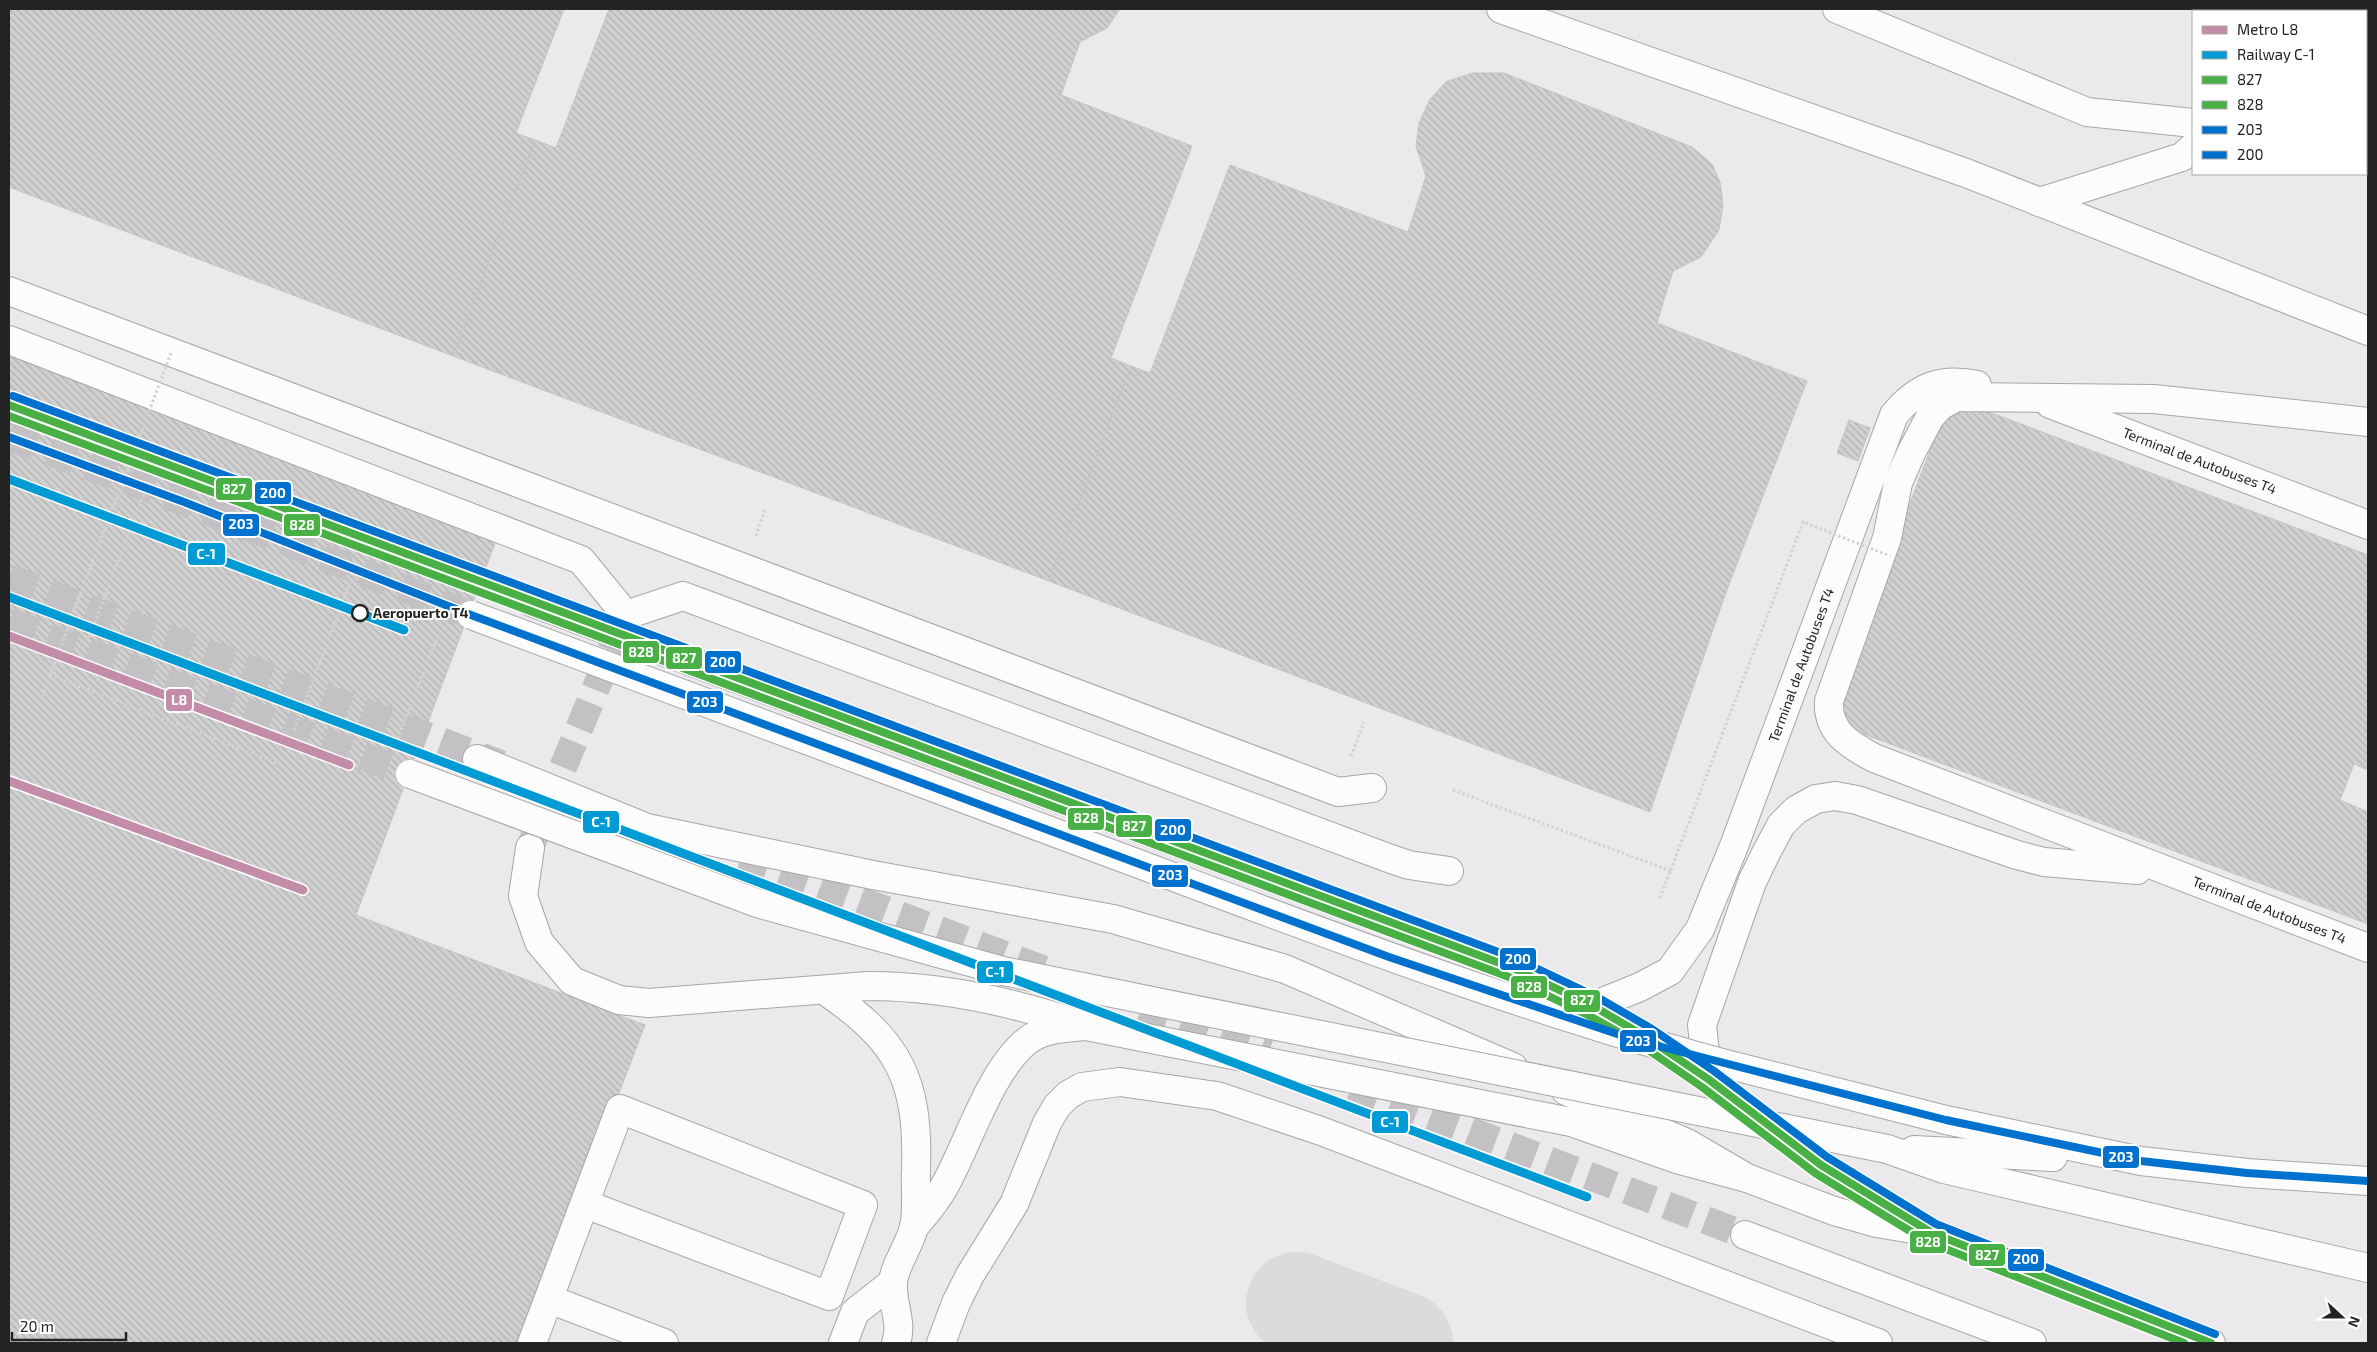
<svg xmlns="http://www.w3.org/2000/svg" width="2377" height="1352" viewBox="0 0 2377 1352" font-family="'Exo 2',sans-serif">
	<defs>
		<pattern id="building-back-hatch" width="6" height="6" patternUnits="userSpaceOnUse" patternTransform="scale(1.25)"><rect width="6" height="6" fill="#d1d0d1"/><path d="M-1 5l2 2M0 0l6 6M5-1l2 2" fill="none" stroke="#b3b2b3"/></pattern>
	</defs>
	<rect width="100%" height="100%" fill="#ebe9eb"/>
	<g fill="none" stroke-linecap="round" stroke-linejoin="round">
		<path stroke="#dcdadc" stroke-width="102" d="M1297,1303l105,40"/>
	</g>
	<path fill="url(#building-back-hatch)" stroke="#c6c4c6" d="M9,9h555l-48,124 19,7 -82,216 -444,-169z
		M609,9h511l-13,19 -27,14 -19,53 131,51 -81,212 20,8 -82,215 -596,-225 82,-216 21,8z
		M1473,73h31l188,74 20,17 8,18 3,23 -4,25 -18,27 -28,14 -16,52 150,58 -82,214 -75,217 -601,-231 82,-215 19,7 80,-208 178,67 18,-56 -10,-30 3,-23 11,-24 17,-18z
		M9,352l488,186 -141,377 289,110 -121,318h-515z
		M1968,404l400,151v215l-14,-6 -14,36 28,12v112l-523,-197 -8,-8 53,-163 53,-140z
		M1849,420l21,8 -12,33 -21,-8z"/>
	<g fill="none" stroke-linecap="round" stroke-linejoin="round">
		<path stroke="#c3c1c3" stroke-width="28" stroke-dasharray="28 14" stroke-linecap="butt" d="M9,405l522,197
			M9,437l175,65 287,113
			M9,578l492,186
			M9,622l401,152
			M531,845l95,-230
			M742,856l311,117
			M1142,1007l126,47
			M1352,1086l393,149"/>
		<g stroke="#a8a6a8" stroke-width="30">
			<g id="minor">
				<path d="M1501,9l465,164 402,158"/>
				<path d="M1837,9l250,103 106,11"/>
				<path d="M2300,11l1,-2"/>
				<path d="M2039,202l143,-45 11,-10"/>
				<path d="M9,291l1329,501 34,-4"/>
				<path d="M9,340l572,220 45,55 57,-19 708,263 18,6 40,6"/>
				<path id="s1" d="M2050,404l318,121"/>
				<path id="s2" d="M2368,422l-214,-23 -197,-2 -17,9 -10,11 -19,36 -13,30 -11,55 -58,163c-2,31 21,44 45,57l494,190"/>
				<path d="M531,602l982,366 80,38 53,31 62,42 113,86 111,68 279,110"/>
				<path d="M477,759l170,69 226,47 240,44 172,50 228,98"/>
				<path d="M530,848l-7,48 16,46 33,39 47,19 30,3 219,-17c72,0 142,15 210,38"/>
				<path d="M824,990c75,51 95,89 92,180 -1,18 2,40 -2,57 -4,18 -21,40 -21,57 -1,21 10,39 3,59"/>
				<path id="s3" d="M1593,1006l47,-19 30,-16 30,-42 34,-83 160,-431c23,-28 47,-38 83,-30"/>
				<path d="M1722,1063l224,57 195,41 106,12 121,8"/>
				<path d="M1708,1079l-6,-54 50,-143 14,-29 15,-28 15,-15 20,-11 19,-3 22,4 160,55 27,7 93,8"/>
				<path d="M1566,1091l121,52 60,35"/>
				<path d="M1887,1149l57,20 424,99"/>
				<path d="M1914,1150l139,7"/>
				<path d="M914,1227c11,-13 22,-25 30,-40 24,-42 46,-117 83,-146 16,-13 39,-13 59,-15l485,96 109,38 67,18 87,33 43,12 41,7"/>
				<path d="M1745,1235l287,108"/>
				<path d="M549,1299l115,44"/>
				<path d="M532,1343l88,-234 243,96 -34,91 -244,-92"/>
				<path d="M843,1343l12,-31 37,-29"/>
				<path d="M941,1343l15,-40 14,-28 44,-71 33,-81 10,-17 11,-11 14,-8 38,-5 97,14 104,35 557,212"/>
			</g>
		</g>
		<path stroke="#d3d2d3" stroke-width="3" stroke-dasharray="2.5 2.5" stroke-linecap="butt" d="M756,536l9,-26
			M50,675l230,89
			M1351,756l13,-34
			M1453,790l218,81"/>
		<use href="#minor" stroke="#fcfcfc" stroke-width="28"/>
		<g stroke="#a8a6a8" stroke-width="30" stroke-linecap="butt">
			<path id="minor-bridge" d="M471,615c225,84 451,168 676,252 190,71 379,143 575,196
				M410,774l347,129 246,68 884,178"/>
		</g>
		<path stroke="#d3d2d3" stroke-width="3" stroke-dasharray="2.5 2.5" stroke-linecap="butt" d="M84,651l62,-163
			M42,697l129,-344
			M294,730l61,-160
			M396,744l45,-116
			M1660,898l143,-376 87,34"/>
		<use href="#minor-bridge" stroke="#fcfcfc" stroke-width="28"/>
		<g stroke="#fff" stroke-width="11">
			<path id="bus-1" d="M9,405l1504,563 80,38 53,31 62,42 113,86 111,68 279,110"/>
		</g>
		<g stroke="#fff" stroke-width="11">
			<path id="bus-2" d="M9,416l1500,561 79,38 53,30 61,42 113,86 113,69 256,101"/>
		</g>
		<g stroke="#fff" stroke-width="11">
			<path id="bus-3" d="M9,437l175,65 287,113 918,342 246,83 311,80 195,41 106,12 121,8"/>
		</g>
		<g stroke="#fff" stroke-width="11">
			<path id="bus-4" d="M13,396l1504,563 80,38 55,32 62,42 113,86 109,67 279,110"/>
		</g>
		<use href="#bus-1" stroke="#48b045" stroke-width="8"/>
		<use href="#bus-2" stroke="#48b045" stroke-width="8"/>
		<use href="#bus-3" stroke="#0072ce" stroke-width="8"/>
		<use href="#bus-4" stroke="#0072ce" stroke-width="8"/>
		<g stroke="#fff" stroke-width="12">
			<path id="rail-1" d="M9,479l395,151
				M9,597l1578,600"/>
		</g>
		<use href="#rail-1" stroke="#009ad5" stroke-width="9"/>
		<g stroke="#fff" stroke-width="12">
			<path id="metro-1" d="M9,636l340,129
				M9,781l294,109"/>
		</g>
		<use href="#metro-1" stroke="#c38ca8" stroke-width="9"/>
	</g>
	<circle fill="#fff" stroke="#242324" stroke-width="2.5" cx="360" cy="613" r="8"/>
	<g text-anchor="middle" stroke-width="4" stroke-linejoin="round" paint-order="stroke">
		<g font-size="14" fill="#242324" stroke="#fff">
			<text dy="5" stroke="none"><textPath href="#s1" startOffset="160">Terminal de Autobuses T4</textPath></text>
			<text dy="5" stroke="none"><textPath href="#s3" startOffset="419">Terminal de Autobuses T4</textPath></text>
			<text dy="5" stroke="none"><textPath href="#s2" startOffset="1250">Terminal de Autobuses T4</textPath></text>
		</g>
		<g font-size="14" font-weight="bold" fill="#242324" stroke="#fff" text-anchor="start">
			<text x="373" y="618">Aeropuerto T4</text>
		</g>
	</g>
	<g stroke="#fff" stroke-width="2">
		<rect x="215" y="477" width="38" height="24" rx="5" fill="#48b045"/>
		<rect x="254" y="481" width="38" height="24" rx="5" fill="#0072ce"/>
		<rect x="222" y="513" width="38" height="24" rx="5" fill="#0072ce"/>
		<rect x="283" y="513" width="38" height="24" rx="5" fill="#48b045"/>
		<rect x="187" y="542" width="39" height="24" rx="5" fill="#009ad5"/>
		<rect x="622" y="640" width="38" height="24" rx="5" fill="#48b045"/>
		<rect x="665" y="646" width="38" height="24" rx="5" fill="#48b045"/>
		<rect x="704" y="650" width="38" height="24" rx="5" fill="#0072ce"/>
		<rect x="165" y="688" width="28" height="24" rx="5" fill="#c38ca8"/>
		<rect x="686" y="690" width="38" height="24" rx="5" fill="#0072ce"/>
		<rect x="1067" y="807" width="38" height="24" rx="5" fill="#48b045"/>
		<rect x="582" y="810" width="38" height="24" rx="5" fill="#009ad5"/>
		<rect x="1115" y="814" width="38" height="24" rx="5" fill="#48b045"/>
		<rect x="1154" y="818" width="38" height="24" rx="5" fill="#0072ce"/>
		<rect x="1151" y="864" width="38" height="24" rx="5" fill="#0072ce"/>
		<rect x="1499" y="947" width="38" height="24" rx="5" fill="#0072ce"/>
		<rect x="976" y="960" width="38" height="24" rx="5" fill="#009ad5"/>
		<rect x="1510" y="975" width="38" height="24" rx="5" fill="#48b045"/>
		<rect x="1563" y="989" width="38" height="24" rx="5" fill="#48b045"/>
		<rect x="1619" y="1029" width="38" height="24" rx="5" fill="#0072ce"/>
		<rect x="1371" y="1110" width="38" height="24" rx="5" fill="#009ad5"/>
		<rect x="2102" y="1145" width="38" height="24" rx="5" fill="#0072ce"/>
		<rect x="1909" y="1230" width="38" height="24" rx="5" fill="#48b045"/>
		<rect x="1968" y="1243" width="38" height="24" rx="5" fill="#48b045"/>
		<rect x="2007" y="1248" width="38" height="24" rx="5" fill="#0072ce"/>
	</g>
	<g font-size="14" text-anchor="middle" font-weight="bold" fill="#fff">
		<text x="234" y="494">827</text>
		<text x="273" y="498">200</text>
		<text x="241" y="529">203</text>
		<text x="302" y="530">828</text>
		<text x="206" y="559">C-1</text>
		<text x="641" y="657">828</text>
		<text x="684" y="663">827</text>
		<text x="723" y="667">200</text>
		<text x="179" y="705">L8</text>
		<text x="705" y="707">203</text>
		<text x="1086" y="823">828</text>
		<text x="601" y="827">C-1</text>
		<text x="1134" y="831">827</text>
		<text x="1173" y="835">200</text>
		<text x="1170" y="880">203</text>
		<text x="1518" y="964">200</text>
		<text x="995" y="977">C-1</text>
		<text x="1529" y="992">828</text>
		<text x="1582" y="1005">827</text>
		<text x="1638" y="1046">203</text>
		<text x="1390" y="1127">C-1</text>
		<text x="2121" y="1162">203</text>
		<text x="1928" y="1247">828</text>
		<text x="1987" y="1260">827</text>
		<text x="2026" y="1264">200</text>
	</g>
	<rect width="2377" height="1352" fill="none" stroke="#242324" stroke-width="20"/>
	<rect x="2192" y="10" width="175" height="165" fill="#ffffff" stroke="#a7a7a7"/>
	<rect x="2202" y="26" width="25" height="8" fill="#c38ca8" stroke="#a7a7a7"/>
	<text x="2237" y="35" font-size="15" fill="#242324">Metro L8</text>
	<rect x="2202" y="51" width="25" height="8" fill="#009ad5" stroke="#a7a7a7"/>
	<text x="2237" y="60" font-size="15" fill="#242324">Railway C-1</text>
	<rect x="2202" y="76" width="25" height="8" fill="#48b045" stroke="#a7a7a7"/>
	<text x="2237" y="85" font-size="15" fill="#242324">827</text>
	<rect x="2202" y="101" width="25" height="8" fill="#48b045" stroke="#a7a7a7"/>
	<text x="2237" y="110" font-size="15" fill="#242324">828</text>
	<rect x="2202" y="126" width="25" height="8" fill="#0072ce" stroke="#a7a7a7"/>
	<text x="2237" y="135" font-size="15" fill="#242324">203</text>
	<rect x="2202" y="151" width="25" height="8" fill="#0072ce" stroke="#a7a7a7"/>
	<text x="2237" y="160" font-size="15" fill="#242324">200</text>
	<g transform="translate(2342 1317) rotate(111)" stroke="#ffffff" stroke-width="4" paint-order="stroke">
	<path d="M0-4L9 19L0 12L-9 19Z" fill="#242324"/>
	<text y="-8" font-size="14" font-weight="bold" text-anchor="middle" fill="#242324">N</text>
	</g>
	<path d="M12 1332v8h114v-8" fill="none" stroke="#242324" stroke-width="2.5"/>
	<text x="20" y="1332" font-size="15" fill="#242324" stroke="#ffffff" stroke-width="4" paint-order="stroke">20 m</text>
</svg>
